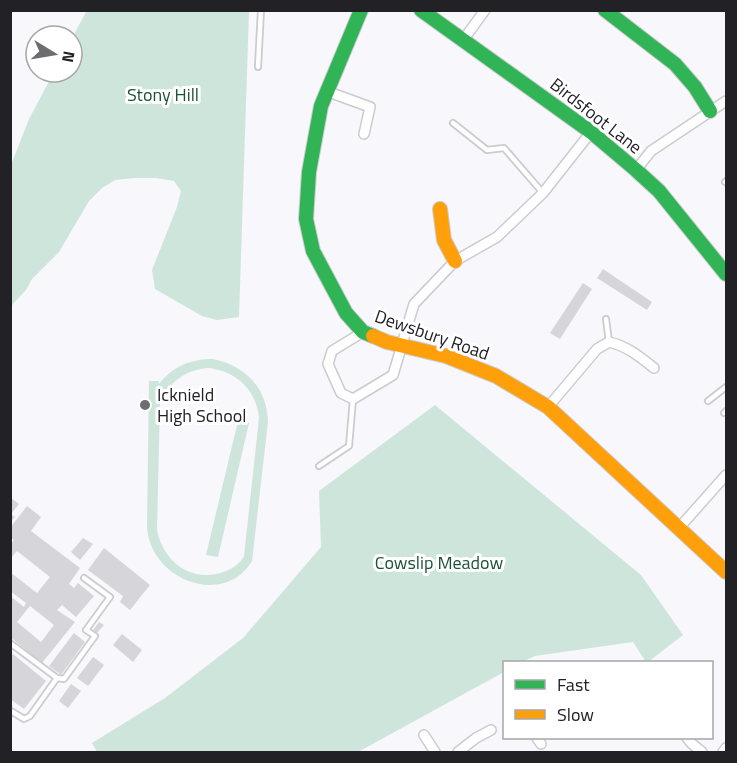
<svg xmlns="http://www.w3.org/2000/svg" width="737" height="763" viewBox="0 0 737 763" font-family="'Titillium Web',sans-serif">
	<rect width="100%" height="100%" fill="#f7f7fc"/>
	<path fill="#cee5dc" fill-rule="evenodd" d="M87,10l162,1 -10,306 -22,3 -15,-4 -47,-27 -3,-19 25,-63 4,-16 -7,-10 -18,-3h-22l-19,2 -13,8 -13,13 -30,51 -27,27 -6,11 -15,16v-141l18,-46 25,-47h18v-34z
		M213,359c33,7 54,29 55,63l-16,139c-28,47 -102,19 -105,-34l2,-146h10v3c14,-18 32,-25 54,-25zM208,368c28,3 48,21 51,50l-15,138c-4,7 -10,12 -18,15 -33,14 -65,-10 -69,-43l3,-125c9,-21 25,-33 48,-35z
		M435,405l206,170 42,60 -35,27h-2l-13,-20 -98,14 -13,6h-18v10l-146,80h-261l-5,-9 73,-45 78,-60 78,-91 -2,-56z
		M238,421l11,2 -31,134 -12,-2z"/>
	<path fill="#d5d5da" fill-rule="evenodd" d="M603,269l49,33 -5,8 -50,-32z
		M583,283l9,6 -32,50 -10,-6z
		M10,497l9,7 -8,10 4,3 -5,5z
		M27,506l14,11 -10,14 49,37 -11,16 5,4 4,-5 16,13 -18,21 -14,-12 -5,5 18,12 -33,41 -32,-26v-41l14,11 2,-4 -16,-12v-19l27,21 13,-16 -33,-26 -7,8v-14l4,-5 -4,-3v-9zM30,606l24,19 -13,17 -24,-20z
		M83,538l10,6 -13,16 -9,-8z
		M104,548l46,37 -20,25 -10,-8 3,-6 -35,-26z
		M99,622l5,3 -7,8 -4,-3z
		M74,633l11,9 -24,33 -12,-9z
		M122,634l20,16 -9,12 -20,-17z
		M13,654l33,27 -22,28 -14,-10v-41z
		M93,657l11,8 -16,21 -11,-8z
		M71,684l10,7 -13,17 -9,-7z"/>
	<g fill="none" stroke-linecap="round" stroke-linejoin="round">
		<g stroke="#cbcbd0" stroke-width="8">
			<path id="lane" d="M258,67l3,-57
				M453,123l34,27 17,-2 39,45
				M725,182l1,-1
				M606,319l3,23
				M708,401l18,-14
				M724,413l2,-2
				M319,466l30,-20 4,-47
				M10,643l47,35 -27,38 -6,3 -13,-8
				M57,678l7,1 31,-43 -9,-6 24,-33 -26,-19"/>
		</g>
		<g stroke="#cbcbd0" stroke-width="12">
			<path id="street" d="M464,39l21,-29
				M326,91l44,16 -6,27
				M636,170l15,-19 75,-50
				M363,332l-31,19 -4,13 13,29 12,6 40,-24 21,-71 41,-43 42,-24 46,-44 48,-61
				M548,407l49,-58 12,-7c18,4 31,15 45,26
				M679,528l47,-53
				M424,735l11,17
				M537,738l4,6
				M687,738l4,5 11,9
				M458,752l18,-14 15,-8
				M723,752l3,-4"/>
		</g>
		<g stroke="#cbcbd0" stroke-width="16">
			<path id="fast" d="M361,10l-40,96 -12,66 -3,47 7,32 33,62 17,19 10,4
				M421,10l170,122 45,38 23,21 67,83
				M605,10l70,54 20,23 15,24"/>
		</g>
		<g stroke="#cbcbd0" stroke-width="16">
			<path id="slow" d="M440,209l4,31 11,21
				M373,336l14,6 59,14 50,20 52,31 178,165"/>
		</g>
		<use href="#lane" stroke="#fefeff" stroke-width="4.5"/>
		<use href="#street" stroke="#fefeff" stroke-width="9"/>
		<use href="#fast" stroke="#30b455" stroke-width="14"/>
		<use href="#slow" stroke="#ff9f0a" stroke-width="14"/>
	</g>
	<circle fill="#6c6c71" stroke="#fff" stroke-width="2" cx="145" cy="405" r="6"/>
	<g text-anchor="middle" stroke-width="6" stroke-linejoin="round" paint-order="stroke">
		<g font-size="18" fill="#1c513b" stroke="#fff">
			<text x="163" y="101">Stony Hill</text>
			<text x="439" y="569">Cowslip Meadow</text>
		</g>
		<g font-size="18" fill="#212126" stroke="#fff">
			<text transform="translate(596 116) rotate(38)" y="6">Birdsfoot Lane</text>
			<text transform="translate(432 335) rotate(19)" y="6">Dewsbury Road</text>
		</g>
		<g font-size="18" fill="#212126" stroke="#fff" text-anchor="start">
			<text x="157" y="401">Icknield<tspan x="157" dy="21">High School</tspan></text>
		</g>
	</g>
	<rect width="737" height="763" fill="none" stroke="#212126" stroke-width="24"/>
	<rect x="503" y="661" width="210" height="78" fill="#ffffff" stroke="#a6a6a8" stroke-width="1.5"/>
	<rect x="515" y="680" width="30" height="9" fill="#30b455" stroke="#a6a6a8" stroke-width="1.5"/>
	<text x="557" y="691" font-size="18" fill="#212126">Fast</text>
	<rect x="515" y="710" width="30" height="9" fill="#ff9f0a" stroke="#a6a6a8" stroke-width="1.5"/>
	<text x="557" y="721" font-size="18" fill="#212126">Slow</text>
	<g transform="translate(54 54) rotate(101)"><circle r="28" fill="#ffffff" stroke="#a6a6a8" stroke-width="1.5"/>
	<path d="M0-4.5L10 22L0 15L-10 22Z" fill="#6c6c71"/>
	<text y="-9" font-size="16" font-weight="bold" text-anchor="middle" fill="#212126">N</text>
	</g>
</svg>
